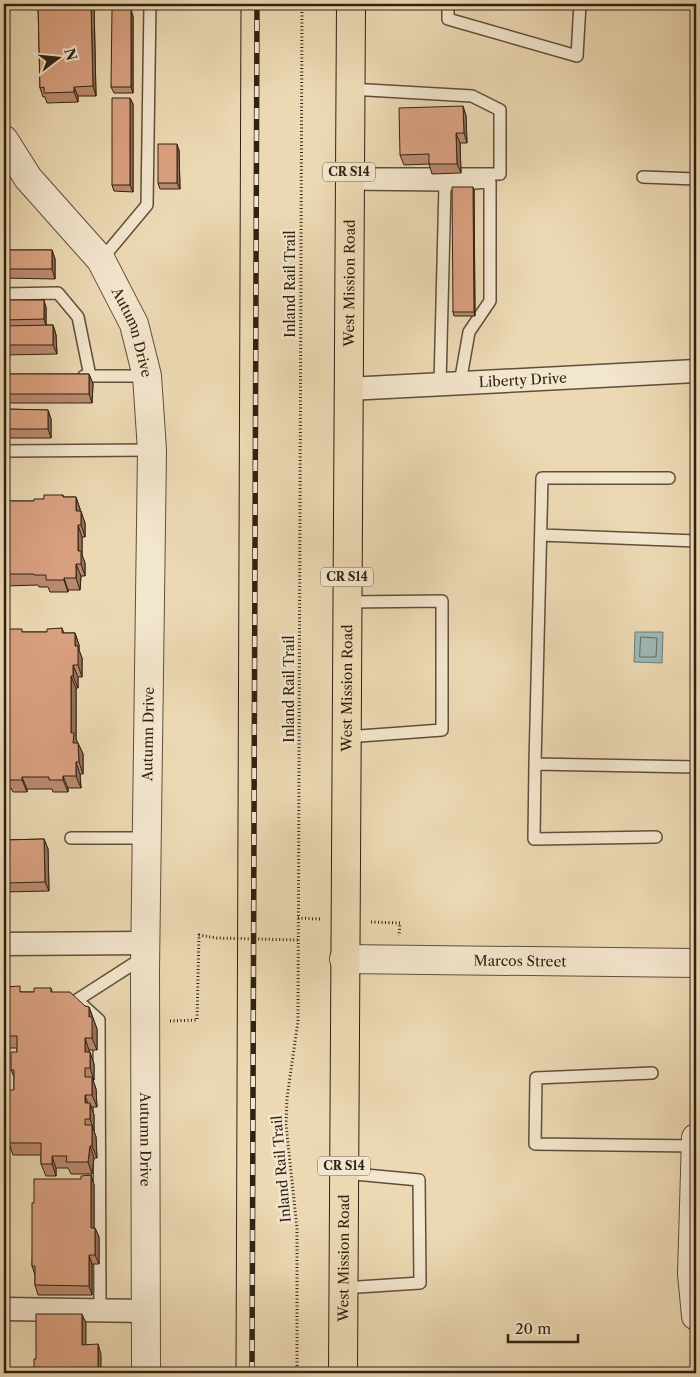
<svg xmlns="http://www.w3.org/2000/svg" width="700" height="1377" viewBox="0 0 700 1377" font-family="'Libre Caslon Text',serif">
	<rect width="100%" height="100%" fill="#ecd9b3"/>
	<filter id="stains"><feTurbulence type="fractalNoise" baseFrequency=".004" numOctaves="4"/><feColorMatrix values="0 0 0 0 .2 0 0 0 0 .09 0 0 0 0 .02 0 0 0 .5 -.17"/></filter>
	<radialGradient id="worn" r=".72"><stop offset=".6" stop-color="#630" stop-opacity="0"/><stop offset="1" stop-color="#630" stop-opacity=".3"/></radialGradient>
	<path fill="#9cb8b6" stroke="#717c74" d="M635,632h28l-1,31 -28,-1z"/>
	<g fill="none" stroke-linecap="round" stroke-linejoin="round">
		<path stroke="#666c64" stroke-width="1" d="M641,637l16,1 -1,19h-16z"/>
		<g stroke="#5f4f3a" stroke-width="14">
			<path id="service" d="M448,4v15l129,37 3,-52
				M350,89l122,7 28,14v64h-150
				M643,177l53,2
				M349,184l96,1 -5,199
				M445,185l45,-3v119l-21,31 -9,51
				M101,260l46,-55 3,-201
				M4,294l54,-1 20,24 12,59
				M84,376h63
				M4,451l148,-1
				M541,535l155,6
				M346,737l96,-7v-129l-94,1
				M535,764l7,-286h127
				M656,837l-122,2 1,-75 161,3
				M71,838h75
				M652,1073l-116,5 -1,66 161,2
				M343,1288l77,-5 -1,-103 -75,-7
				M100,1310l-1,-290 -22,-20 67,-43"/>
		</g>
		<g stroke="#5f4f3a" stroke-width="25">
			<g id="minor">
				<path id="s1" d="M348,389l348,-18"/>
				<path d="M4,944l141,-1"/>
				<path d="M4,1309l142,2"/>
			</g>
		</g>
		<g stroke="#5f4f3a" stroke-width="30">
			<g id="tertiary">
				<path id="s2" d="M4,140l24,38 73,82 33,64 13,52 5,74 -7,519 1,404"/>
				<path id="s3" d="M344,959l352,4"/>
				<path d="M696,1138l-4,136 4,42"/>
			</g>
		</g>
		<g stroke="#302112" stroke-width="30">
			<g id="primary">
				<path id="s4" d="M343,1373l8,-1369"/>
			</g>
		</g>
		<path stroke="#302112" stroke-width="3" stroke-dasharray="1 2.5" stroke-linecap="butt" d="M298,918l22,1
			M371,922l29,1 -1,13
			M170,1021l27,-1 2,-85 18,3 81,2
			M297,1373v-145l-11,-103 1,-27 11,-77 4,-1017"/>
		<use href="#service" stroke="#f3e6ce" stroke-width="11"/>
		<use href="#minor" stroke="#f3e6ce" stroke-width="22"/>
		<use href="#tertiary" stroke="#f3e6ce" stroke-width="28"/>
		<use href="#primary" stroke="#ecd9b3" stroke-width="28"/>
		<path stroke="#302112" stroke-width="1" d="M236,1373l5,-1369"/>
		<g stroke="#302112" stroke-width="5.5">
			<path id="rail" d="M252,1373l5,-1369"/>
		</g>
		<use href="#rail" stroke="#f3e6ce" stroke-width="4" stroke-dasharray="11" stroke-linecap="butt"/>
	</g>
	<path fill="#bb8a6f" stroke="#302112" d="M38,4h56l2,92h-18v6l-31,1 -2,-6h-2l-3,-9z
		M113,4h20v3h-19z
		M500,4h66v4z
		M133,16v77h-19l-3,-6z
		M130,98l3,6v88l-19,-1 -2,-6z
		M463,106l3,10 1,27h-7l1,30 -29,1 -3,-10 -25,1 -4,-10z
		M179,150l1,39h-20l-2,-6z
		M474,190l1,126h-21l-1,-4z
		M4,250h48l3,9v20l-51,-1z
		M4,300l42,7v18h7l3,10 1,19 -53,1z
		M4,374h85l4,10 -1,19h-88z
		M4,409l44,1 3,9v19h-47z
		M63,495l1,2h12l4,12v2l5,12v14h-3v18l3,8v13h-4l-1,14h-12v2h-18l-2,-5h-9l-1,-2 -34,1v-85h30z
		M62,628l2,5h11l4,12v5l3,8v19h-4v11h-2v51l7,15v20h-3l1,14h-13v4h-15l-1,-3h-25v3h-14l-2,-4h-7v-154l19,-2h24z
		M44,839l4,10 1,42 -45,1v-52z
		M4,987l18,5h12l17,-4 1,4 33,14 4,1 8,22v21h-8l5,14v16h-1l3,9 1,18h-6l3,8v16l2,6 1,21h-3l-2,16h-21l-3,-6h-12v8h-10l-5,-12v-9h-28l-3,-9h-2l-4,-11v-23h5l5,-22v-13l-3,-7 6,-18v-4h-13z
		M91,1175l3,10v43h1l4,9v27h-7v31h-54l-3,-10v-10l-3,-9 2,-63 47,-24z"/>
	<path fill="#99715a" stroke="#302112" d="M91,4h3l2,92 -3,-10z
		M131,9l2,7v77l-2,-6z
		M74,87l4,9v6l-4,-10z
		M130,98l3,6v88l-3,-7z
		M463,106l3,10 1,27 -3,-10z
		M456,133l4,10 1,30 -4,-9z
		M177,144l2,6 1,39 -3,-6z
		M473,187l1,3 1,126 -1,-4z
		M52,250l3,9v20l-3,-10z
		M44,300l2,7v19l-2,-7z
		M53,325l3,10 1,19 -4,-9z
		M89,374l4,10 -1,19 -3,-9z
		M48,410l3,9v19l-3,-9z
		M76,497l4,12v14l-4,-12z
		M81,511l4,12v14l-4,-12z
		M78,525l4,12v18l3,8v13l-4,-12 -3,-13z
		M76,564l5,12 -1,14 -4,-12z
		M64,578l4,12v2l-4,-12z
		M75,633l4,12v5l3,8v19l-4,-12 -3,-19z
		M73,665l5,12v11l-5,-12z
		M71,676l5,12v51l2,6 -5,-2 -2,-10z
		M78,743l5,11v20l-4,-12z
		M76,762l4,12 1,14 -5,-12z
		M63,776l5,12v4l-5,-12z
		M22,777l5,12v3l-5,-12z
		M44,839l4,10 1,42 -4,-9z
		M89,1007l8,22v21l-5,-12 -3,-21z
		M85,1038l4,12v14l-4,-12z
		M90,1052l4,12v16l-4,-12z
		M92,1077l4,12 1,18 -5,-12z
		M85,1095l4,12 -4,-4z
		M90,1103l4,12v16l-4,-12z
		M92,1125l4,12 1,21 -5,-12z
		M90,1146l4,12 -2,16 -4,-12z
		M52,1156l4,12v8l-4,-12z
		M91,1175l3,10v52l-3,-9z
		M95,1228l4,9v27l-4,-9z
		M89,1255l3,9v31l-3,-9z
		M82,1314l4,9v31l-4,-9z
		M98,1344l3,10v19h-3z"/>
	<path fill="#daa181" stroke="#302112" d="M38,4h53l2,82 -19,1v5l-30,1v-6l-4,1z
		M112,9h19v78h-20z
		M112,98h18v87h-18z
		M463,106l1,27h-8l1,31h-28v-10l-29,1 -1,-47z
		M158,144h19v39h-19z
		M452,187h21l1,125h-21z
		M4,250h48v19h-48z
		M4,300h40v19l-40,1z
		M53,325v20h-49v-19z
		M4,374h85v20h-85z
		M4,409l44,1v19h-44z
		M44,495h19v2h13v14h5v14h-3v26h3v13h-5v14h-12v2h-18v-5h-12v-1h-30v-73h30v-2h10z
		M62,628v5h13v13h3v19h-5v11h-2v57h3l-1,10h5l1,19h-3v14h-13v4h-14v-3h-27v3h-13l-1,-4h-4v-142h4v-5h14v3h25v-3z
		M44,839l1,43 -41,1v-43z
		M20,986v6h14v-4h17v4h19l15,14 4,1v10h3v21h-7v14h5v16h-5v9h7v18h-7v8h5v16h-5v6h7v21h-2l-2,16h-22l1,-6h-15v8h-11v-21h-33v-9h-4v-22h5v-22h5v-20h-3v-18h6v-16h-13v-49z
		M91,1175v53h4v27h-6v31l-54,-1v-19h-3v-63h2v-24h47v-3z
		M36,1314h46v31l16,-1v28h-3v1h-58v-1h-3v-13h2z"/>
	<g text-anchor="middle" stroke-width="5" stroke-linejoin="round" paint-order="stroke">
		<g fill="#f3e6ce" stroke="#6a5c4a" stroke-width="1">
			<rect x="323" y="162.5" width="52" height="19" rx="4"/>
			<rect x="321" y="567.5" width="52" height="19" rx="4"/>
			<rect x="318" y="1156.5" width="52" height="19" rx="4"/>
		</g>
		<g font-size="12" font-weight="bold" fill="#302112">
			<text x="349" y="176">CR S14</text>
			<text x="347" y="581">CR S14</text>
			<text x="344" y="1170">CR S14</text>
		</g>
		<g font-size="14" fill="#302112" stroke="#f3e6ce">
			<text transform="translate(290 284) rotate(-90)" y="5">Inland Rail Trail</text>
			<text dy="5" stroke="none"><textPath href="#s4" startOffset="1090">West Mission Road</textPath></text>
			<text dy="5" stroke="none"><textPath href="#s2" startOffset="234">Autumn Drive</textPath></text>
			<text dy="5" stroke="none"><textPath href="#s1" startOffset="175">Liberty Drive</textPath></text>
			<text dy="5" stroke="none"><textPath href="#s4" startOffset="685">West Mission Road</textPath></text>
			<text transform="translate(289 689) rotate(-90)" y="5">Inland Rail Trail</text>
			<text transform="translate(148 734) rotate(-89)" y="5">Autumn Drive</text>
			<text dy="5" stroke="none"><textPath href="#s3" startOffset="176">Marcos Street</textPath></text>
			<text dy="5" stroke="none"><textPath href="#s2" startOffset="1044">Autumn Drive</textPath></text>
			<text transform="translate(281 1169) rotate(-95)" y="5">Inland Rail Trail</text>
			<text dy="5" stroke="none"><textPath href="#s4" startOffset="115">West Mission Road</textPath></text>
		</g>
	</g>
	<rect width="700" height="1377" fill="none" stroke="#ecd9b3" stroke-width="20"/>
	<rect x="5" y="5" width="690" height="1367" fill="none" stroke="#302112" stroke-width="2.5"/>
	<rect x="10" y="10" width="680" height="1357" fill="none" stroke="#302112"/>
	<g transform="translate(58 58) rotate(74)" stroke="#f3e6ce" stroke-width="4" paint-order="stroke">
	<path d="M0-4L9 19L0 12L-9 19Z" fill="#302112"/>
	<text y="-8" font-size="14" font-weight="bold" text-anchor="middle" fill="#302112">N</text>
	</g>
	<path d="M508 1334v8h70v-8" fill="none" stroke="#302112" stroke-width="2.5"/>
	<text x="515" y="1334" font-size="15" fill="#302112" stroke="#f3e6ce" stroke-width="4" paint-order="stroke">20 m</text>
	<rect width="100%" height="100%" filter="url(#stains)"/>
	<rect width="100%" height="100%" fill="url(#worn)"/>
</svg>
